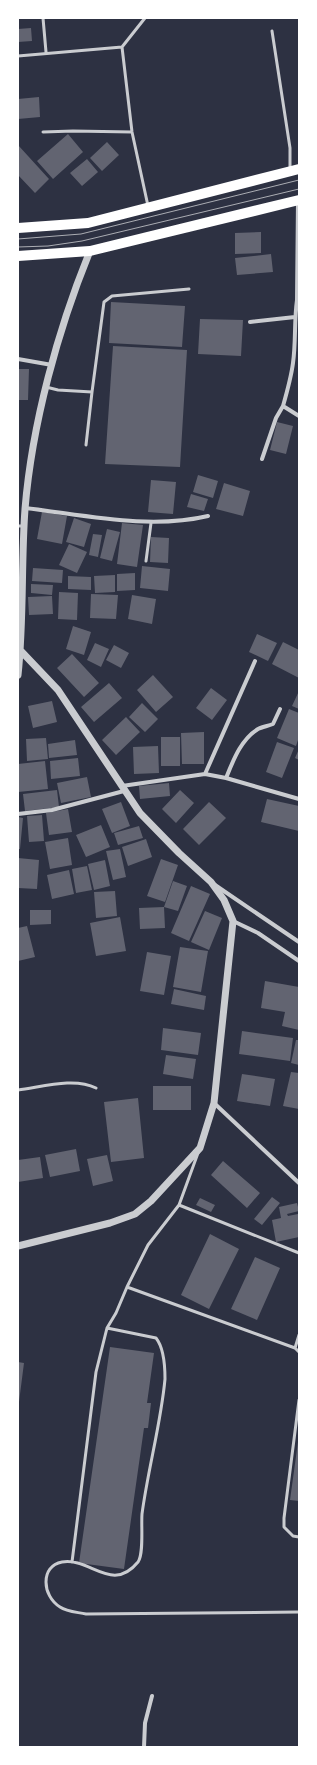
<svg xmlns="http://www.w3.org/2000/svg" width="317" height="1765" viewBox="0 0 317 1765" font-family="'Work Sans',sans-serif">
	<rect width="100%" height="100%" fill="#2d3142"/>
	<path fill="#626471" d="M31,28l1,13 -14,1v-13z
		M39,97l1,20 -22,2v-20z
		M68,134l15,18 -30,27 -16,-18z
		M107,142l12,13 -17,16 -12,-13z
		M18,145l31,34 -14,14 -17,-18z
		M87,159l11,13 -16,14 -12,-13z
		M261,232v21l-26,1v-21z
		M271,254l2,18 -36,3 -2,-17z
		M111,302l74,4 -3,41 -73,-4z
		M200,319l43,1 -2,36 -43,-2z
		M113,346l74,4 -7,117 -75,-3z
		M18,369h11l-1,31h-10z
		M277,422l16,4 -7,28 -16,-4z
		M198,475l20,6 -5,17 -20,-6z
		M151,480l25,2 -3,32 -25,-2z
		M224,483l26,8 -7,25 -27,-7z
		M191,494l17,5 -4,12 -17,-4z
		M42,512l25,4 -5,28 -25,-5z
		M74,518l17,6 -7,23 -18,-5z
		M122,523l21,2 -6,42 -20,-3z
		M107,529l13,3 -8,29 -12,-3z
		M93,534l9,1 -4,22 -9,-2z
		M151,537l18,1 -1,25 -18,-1z
		M69,544l18,8 -10,21 -18,-8z
		M142,566l28,3 -2,22 -28,-3z
		M33,568l30,2 -1,13 -30,-2z
		M135,573v17l-18,1v-17z
		M115,575v17l-20,1 -1,-17z
		M68,576l23,1v13l-23,-1z
		M31,584l22,1 -1,10 -21,-2z
		M59,592l19,1 -1,27 -19,-1z
		M91,594l27,1 -2,24 -26,-1z
		M132,595l24,4 -4,25 -24,-5z
		M52,596l1,18 -24,1 -1,-18z
		M73,626l18,6 -7,23 -18,-6z
		M257,634l20,9 -9,18 -19,-9z
		M283,642l16,8v28l-27,-14z
		M95,643l14,6 -8,18 -14,-7z
		M114,645l15,8 -8,15 -15,-8z
		M72,654l27,29 -15,14 -27,-29z
		M153,675l20,22 -17,15 -19,-22z
		M109,683l13,15 -28,24 -13,-15z
		M211,688l16,12 -15,20 -16,-12z
		M299,691v18l-7,-3z
		M52,701l5,21 -24,6 -5,-22z
		M142,703l16,16 -13,13 -16,-15z
		M289,709l10,4v24l-3,9 -19,-8z
		M126,717l14,15 -24,23 -14,-15z
		M204,732v32h-22l-1,-31z
		M161,737h19v29h-19z
		M46,738l2,21 -21,2 -1,-22z
		M75,740l2,15 -28,3 -1,-14z
		M277,742l17,6 -12,30 -16,-6z
		M158,746l1,27 -25,1 -1,-27z
		M299,749v11l-4,-2z
		M78,758l2,18 -29,3 -1,-18z
		M45,761l3,28 -30,3v-28z
		M87,777l4,20 -30,6 -4,-20z
		M169,783l1,13 -30,3 -1,-13z
		M57,790l2,17 -34,4 -2,-17z
		M180,790l14,13 -18,20 -14,-14z
		M267,799l32,7v25l-38,-9z
		M121,802l9,24 -18,7 -10,-24z
		M209,802l17,16 -27,27 -16,-16z
		M68,809l4,23 -23,3 -3,-22z
		M42,815l2,26 -15,1 -2,-26z
		M18,817l5,1 -3,31h-2z
		M101,825l9,22 -24,10 -10,-22z
		M139,826l4,12 -25,7 -4,-12z
		M68,838l4,27 -22,4 -5,-27z
		M146,839l6,18 -24,9 -6,-19z
		M120,849l6,28 -13,3 -7,-29z
		M18,858l21,2 -2,29 -19,-1z
		M161,859l17,6 -13,37 -18,-6z
		M105,860l5,26 -16,4 -6,-26z
		M87,866l5,24 -16,3 -4,-24z
		M69,870l5,24 -22,5 -5,-24z
		M173,881l14,5 -9,25 -14,-4 1,21 -25,1 -1,-21 25,-1z
		M191,886l19,8 -21,47 -18,-8z
		M115,891l2,25 -21,2 -2,-26z
		M30,910h21v14l-21,1z
		M205,911l17,7 -13,32 -18,-8z
		M120,917l6,34 -30,5 -6,-33z
		M27,926l8,31 -17,4v-33z
		M180,947l28,4 -7,41 -28,-5z
		M147,952l24,4 -7,39 -24,-4z
		M265,981l34,6v43l-17,-4 3,-14 -24,-4z
		M174,989l32,7 -2,14 -33,-6z
		M163,1028l38,5 -3,22 -37,-5z
		M242,1031l51,7 -3,23 -51,-7z
		M296,1040h3v25l-8,-2z
		M166,1055l30,4 -3,20 -30,-5z
		M291,1072l8,1v36l-16,-3z
		M242,1074l33,5 -5,27 -33,-5z
		M153,1086h38v24h-38z
		M138,1098l6,60 -33,4 -7,-60z
		M76,1149l4,22 -30,6 -5,-22z
		M107,1155l6,26 -20,5 -6,-27z
		M40,1157l3,21 -25,4v-22z
		M223,1161l37,32 -13,15 -36,-33z
		M272,1197l8,6 -18,22 -8,-6z
		M200,1198l15,7 -4,7 -15,-7z
		M297,1203l2,8 -12,3 1,2 10,-2 1,23 -23,5 -4,-22 9,-2 -2,-11z
		M210,1234l29,15 -30,60 -28,-14z
		M255,1257l25,11 -23,52 -26,-11z
		M110,1347l44,6 -7,50h4l-3,25h-4l-20,141 -45,-6z
		M18,1362l6,1 -5,39h-1z
		M298,1442h1v59l-9,-1z"/>
	<g fill="none" stroke-linecap="round" stroke-linejoin="round">
		<path stroke="#caccd0" stroke-width="3" d="M43,18l3,34
			M145,18l-23,29 10,85 16,74
			M272,31l18,117v22
			M18,56l104,-9
			M43,132l30,-1 59,1
			M46,387l12,3 34,2 -6,53
			M92,392l12,-90 8,-6 77,-7
			M18,526h6
			M146,561l5,-38
			M18,1090c24,-3 56,-13 78,-2
			M179,1205l120,48
			M127,1287l168,61 4,4
			M107,1328l49,10c8,10 9,28 9,41 -4,44 -17,90 -23,135 -1,11 2,40 -4,48 -26,32 -48,-5 -76,0 -22,4 -20,34 -2,45 7,5 17,5 26,7l213,-2
			M295,1348l4,-13
			M299,1400l-15,118v9l9,9 6,1
			M72,1562l24,-190 11,-44 9,-15 11,-26 21,-42 31,-40 19,-52"/>
		<path stroke="#caccd0" stroke-width="4" d="M298,201l-1,99c-3,21 -1,42 -4,63 -2,15 -6,29 -10,43l16,10
			M250,322l45,-5
			M18,359l34,6
			M262,459l14,-41 7,-12
			M25,508c60,7 124,22 183,8
			M205,774l50,-113
			M226,778c7,-17 15,-39 32,-49 4,-2 10,-3 15,-5l7,-15
			M122,786l83,-12 21,4 73,21
			M18,814l34,-4 72,-19
			M215,885l84,57
			M233,921l25,12 41,28
			M214,1103l85,80
			M144,1747l1,-24 7,-27"/>
		<path stroke="#caccd0" stroke-width="7" d="M18,675c6,-55 3,-111 7,-166 7,-85 33,-180 65,-258
			M18,1246l92,-23 25,-9 16,-13 49,-53 14,-45 19,-182 -9,-21 -13,-18 -32,-29 -39,-40 -82,-123 -38,-40"/>
		<path stroke="#fff" stroke-width="10" d="M18,228l70,-5 211,-54
			M18,256l72,-5 209,-51"/>
		<path stroke="#abadb3" stroke-width="1" d="M18,239l63,-5 218,-54
			M18,247l30,-1 34,-5 217,-52"/>
	</g>
	<rect width="317" height="1765" fill="none" stroke="#ffffff" stroke-width="38"/>
</svg>
